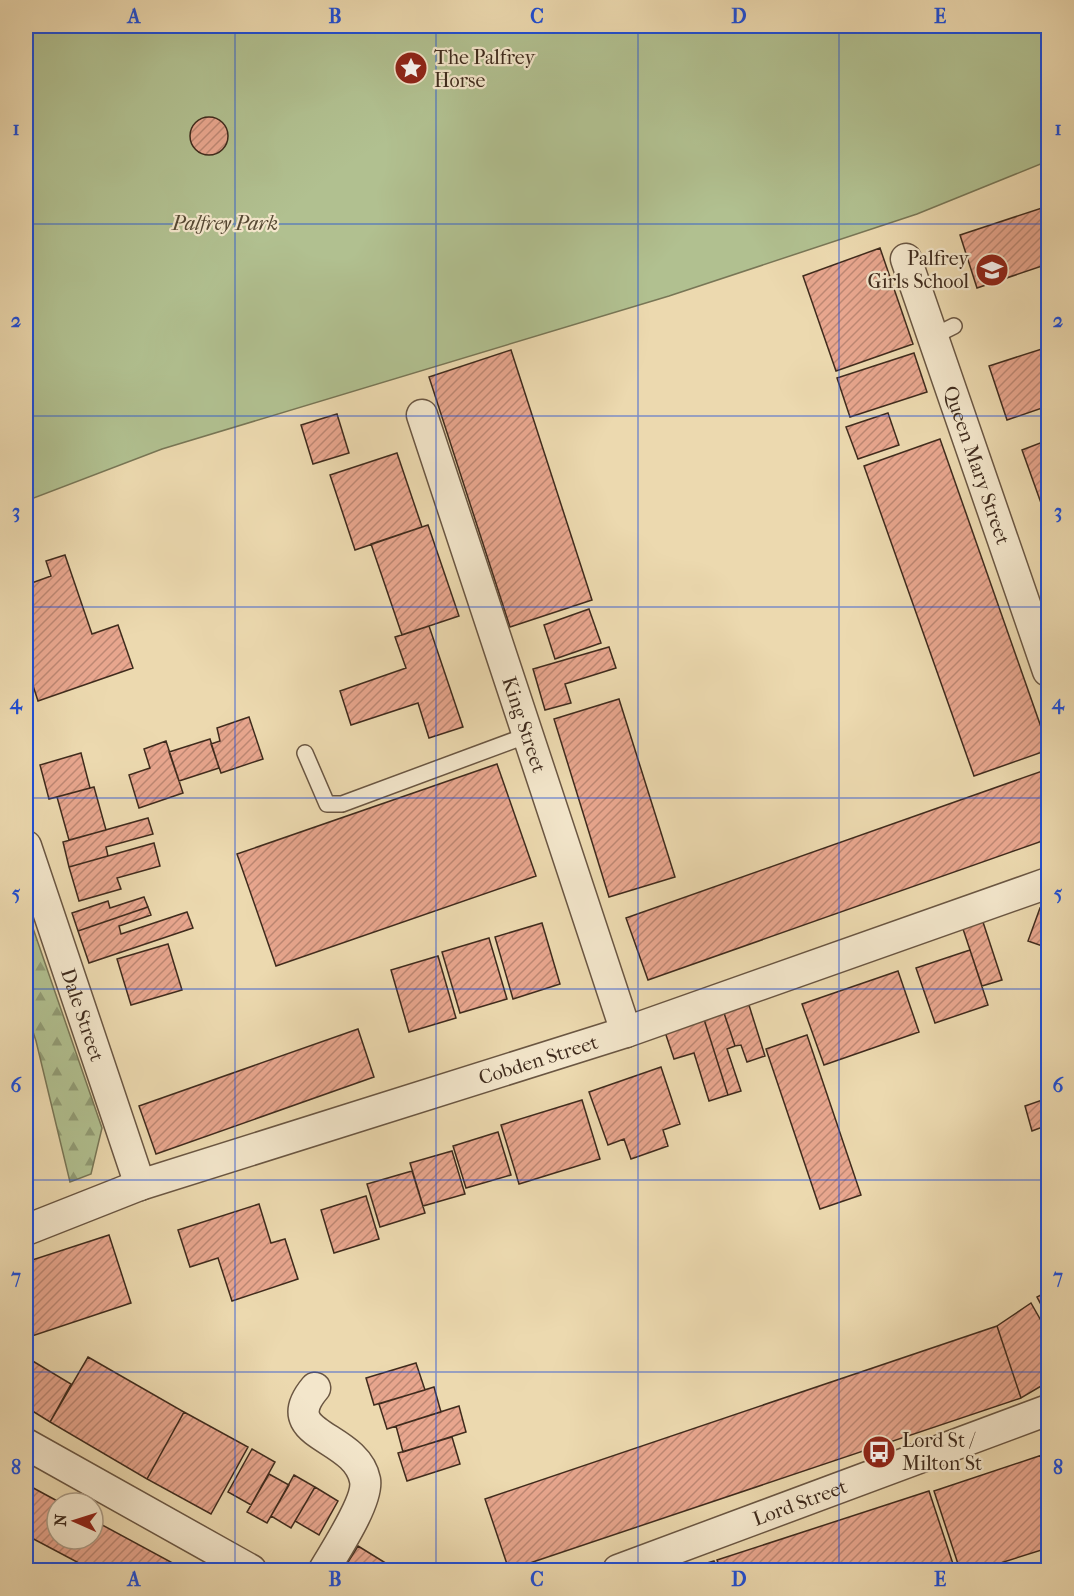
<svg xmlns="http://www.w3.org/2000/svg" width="1074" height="1596" viewBox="0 0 1074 1596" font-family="'IM FELL French Canon',serif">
	<defs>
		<pattern id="forest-firs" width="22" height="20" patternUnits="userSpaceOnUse" patternTransform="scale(1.5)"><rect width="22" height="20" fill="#b1c090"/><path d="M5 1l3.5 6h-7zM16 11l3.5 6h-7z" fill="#919c75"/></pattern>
		<pattern id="building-hatch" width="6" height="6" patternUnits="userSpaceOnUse" patternTransform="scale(1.5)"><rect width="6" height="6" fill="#e8a68e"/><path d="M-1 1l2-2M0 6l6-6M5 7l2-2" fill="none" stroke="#bd8773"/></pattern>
	</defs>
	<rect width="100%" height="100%" fill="#ecd9af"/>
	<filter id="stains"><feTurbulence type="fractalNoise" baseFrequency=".00333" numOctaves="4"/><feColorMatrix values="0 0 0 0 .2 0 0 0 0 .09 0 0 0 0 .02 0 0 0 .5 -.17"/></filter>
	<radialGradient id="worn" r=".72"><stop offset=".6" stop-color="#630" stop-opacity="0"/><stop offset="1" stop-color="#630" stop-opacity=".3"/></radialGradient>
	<path fill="url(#forest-firs)" stroke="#787656" stroke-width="1.5" d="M26,908l76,220 -11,46 -21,8 -34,-141 -10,-31z"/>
	<path fill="#b1c090" stroke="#787656" stroke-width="1.5" d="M26,26h1022v135l-131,53 -248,82 -507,153 -136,52z"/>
	<path fill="url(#building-hatch)" stroke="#3f2b1d" stroke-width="1.5" d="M190 136a19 19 0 1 1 38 0a19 19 0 1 1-38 0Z
		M1048,206v58l-71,24 -17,-53z
		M880,248l33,96 -77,27 -33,-95z
		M1048,347v59l-41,14 -18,-54z
		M511,350l81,250 -82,27 -81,-250z
		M914,353l13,39 -77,25 -13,-39z
		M888,413l11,32 -41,14 -12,-32z
		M337,414l12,39 -36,11 -12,-39z
		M940,439l108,308v3l-74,26 -110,-310z
		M1048,440v60l-7,3 -19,-53z
		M397,453l25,74 -67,23 -25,-75z
		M428,525l31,91 -57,19 -31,-91z
		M65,555l27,79 26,-9 15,43 -95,33 -12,-37v-79l25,-9 -5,-15z
		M589,609l12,34 -46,16 -11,-34z
		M429,626l34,101 -34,11 -11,-35 -67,22 -11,-34 66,-23 -11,-31z
		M609,647l7,21 -51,16 6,19 -26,7 -12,-41z
		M619,699l56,178 -66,20 -55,-178z
		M249,717l14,42 -42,14 -10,-29 9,-3 -3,-13z
		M210,739l9,29 -40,13 -10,-29z
		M166,741l17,52 -44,15 -10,-33 21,-7 -6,-19z
		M81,753l9,35 -41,11 -9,-34z
		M497,764l39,112 -260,90 -39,-112z
		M1048,769v70l-400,141 -22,-62z
		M94,787l12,43 -37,10 -12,-43z
		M148,818l5,16 -47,13 2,9 -39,11 -6,-25z
		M154,843l6,23 -43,12 4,11 -42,12 -10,-34z
		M144,897l4,10 -70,24 -6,-18 36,-12 2,7z
		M148,907l3,8 -32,11 2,8 66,-22 6,16 -104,35 -11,-32z
		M1040,908l8,3v37l-20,-7z
		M982,919l20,61 -20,6 -20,-60z
		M542,923l18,61 -47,15 -18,-62z
		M489,938l18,61 -47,14 -18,-61z
		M168,944l14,46 -51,15 -14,-46z
		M970,950l18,55 -53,18 -19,-55z
		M438,956l18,62 -47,14 -18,-62z
		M898,971l21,61 -95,33 -22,-61z
		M748,1002l17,54 -18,6 -6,-17 -6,1 -12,-36z
		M723,1010l12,36 -8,3 14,42 -13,4 -25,-79z
		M703,1016l25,79 -19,6 -15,-48 -20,6 -10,-30z
		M358,1029l16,48 -218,77 -17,-48z
		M807,1035l54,160 -41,14 -54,-160z
		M661,1067l19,57 -17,6 5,16 -37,13 -7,-20 -16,6 -19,-53z
		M1048,1098v27l-16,6 -7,-25z
		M582,1100l18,59 -81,25 -18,-59z
		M498,1132l13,43 -45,13 -13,-42z
		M452,1151l13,43 -42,12 -13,-43z
		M412,1171l13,42 -45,14 -13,-43z
		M366,1196l13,43 -45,14 -13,-43z
		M259,1204l12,39 14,-4 13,40 -66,22 -14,-43 -28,9 -12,-37z
		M109,1235l22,68 -105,35v-76z
		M1048,1291v27l-11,-21z
		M1031,1303l17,30v49l-27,16 -24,-72z
		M997,1326l24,72 -512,172 -24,-71z
		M26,1357l45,27 -21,38 -24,-15z
		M88,1357l96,55 -37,67 -97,-57z
		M416,1363l9,27 -51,15 -8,-27z
		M434,1387l7,25 -54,17 -8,-25z
		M459,1406l7,26 -63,20 -7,-26z
		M184,1412l64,35 -37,67 -64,-35z
		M452,1437l8,27 -53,17 -9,-28z
		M252,1449l23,13 -24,43 -23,-13z
		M1042,1455l6,22v71l-70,22h-18l-26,-79z
		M269,1474l20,11 -22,38 -20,-11z
		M294,1475l21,12 -24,41 -20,-12z
		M26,1484l35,19h-4v36h36v-19l87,47 -2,3h-86l-66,-35z
		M315,1487l23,14 -19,34 -24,-14z
		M929,1491l26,79h-234l-4,-10z
		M358,1546l39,24h-54z
		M714,1561l4,9h-34z"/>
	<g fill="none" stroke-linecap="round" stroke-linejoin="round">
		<g stroke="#6a5642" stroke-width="18">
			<path id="service" d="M932,337l22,-11
				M305,753l22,51h15l186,-69"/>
		</g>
		<g stroke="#6a5642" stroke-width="33">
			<g id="minor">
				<path id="s1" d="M906,259l142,412"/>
				<path id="s2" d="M422,415l204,617"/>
				<path id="s3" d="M26,846l114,339"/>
				<path id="s4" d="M26,1230l114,-45 486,-153 422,-149"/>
				<path d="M315,1388c-41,49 41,46 50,92 4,20 -30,71 -41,90"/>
				<path d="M26,1444l225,126"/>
				<path id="s5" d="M618,1570l430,-160"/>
			</g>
		</g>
		<use href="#service" stroke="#f3e6cb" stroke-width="15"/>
		<use href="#minor" stroke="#f3e6cb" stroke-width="30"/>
	</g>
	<path fill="none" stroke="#1d4ed8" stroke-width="1.5" stroke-opacity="0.55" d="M235,26v1544M436,26v1544M638,26v1544M839,26v1544M26,224h1022M26,416h1022M26,607h1022M26,798h1022M26,989h1022M26,1180h1022M26,1372h1022"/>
	<defs>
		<g id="sight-disc" transform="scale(1.725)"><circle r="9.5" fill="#8f2418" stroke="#f3e6cb"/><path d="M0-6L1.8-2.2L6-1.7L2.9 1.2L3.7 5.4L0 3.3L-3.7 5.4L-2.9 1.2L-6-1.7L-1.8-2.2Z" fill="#fff"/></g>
		<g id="school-disc" transform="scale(1.725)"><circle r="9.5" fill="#8f2418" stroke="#f3e6cb"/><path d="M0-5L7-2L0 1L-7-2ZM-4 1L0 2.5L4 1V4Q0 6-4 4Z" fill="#fff"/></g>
		<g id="bus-disc" transform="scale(1.725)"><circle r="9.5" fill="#8f2418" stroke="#f3e6cb"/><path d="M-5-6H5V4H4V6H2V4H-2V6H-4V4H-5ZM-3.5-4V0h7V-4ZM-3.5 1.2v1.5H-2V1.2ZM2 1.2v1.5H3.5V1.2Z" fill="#fff"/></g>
	</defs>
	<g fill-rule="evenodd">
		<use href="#sight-disc" x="411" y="68"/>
		<use href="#school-disc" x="992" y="270"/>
		<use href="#bus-disc" x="879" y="1452"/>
	</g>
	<g text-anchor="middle" stroke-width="4.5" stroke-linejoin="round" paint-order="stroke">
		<g font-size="20" fill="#3f2b1d" stroke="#f3e6cb" text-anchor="start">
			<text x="434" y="64">The Palfrey<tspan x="434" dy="23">Horse</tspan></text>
			<text x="969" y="265" text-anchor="end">Palfrey<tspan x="969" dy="23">Girls School</tspan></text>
			<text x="902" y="1447">Lord St /<tspan x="902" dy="23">Milton St</tspan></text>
		</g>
		<g font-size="20" font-style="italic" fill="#564934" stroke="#f3e6cb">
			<text x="225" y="230">Palfrey Park</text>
		</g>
		<g font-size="20" fill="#3f2b1d" stroke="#f3e6cb">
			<text dy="7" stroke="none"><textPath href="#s1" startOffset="218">Queen Mary Street</textPath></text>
			<text dy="7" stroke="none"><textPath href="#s2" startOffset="326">King Street</textPath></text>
			<text dy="7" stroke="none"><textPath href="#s3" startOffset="178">Dale Street</textPath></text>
			<text dy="7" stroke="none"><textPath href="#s4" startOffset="540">Cobden Street</textPath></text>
			<text dy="7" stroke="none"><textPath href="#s5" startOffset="194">Lord Street</textPath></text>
		</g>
	</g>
	<rect width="1074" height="1596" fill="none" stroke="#ecd9af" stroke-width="66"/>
	<g transform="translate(75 1521) rotate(273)"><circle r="28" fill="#f3e6cb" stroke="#ab9b85" stroke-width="1.5"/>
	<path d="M0-4.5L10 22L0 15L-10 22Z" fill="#8f2418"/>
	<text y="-9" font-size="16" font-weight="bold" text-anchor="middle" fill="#3f2b1d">N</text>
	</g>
	<rect x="33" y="33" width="1008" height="1530" fill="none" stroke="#1d4ed8" stroke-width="2"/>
	<g font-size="20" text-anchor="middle" font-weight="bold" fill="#1d4ed8">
		<text x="134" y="23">A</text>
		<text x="335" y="23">B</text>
		<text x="537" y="23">C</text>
		<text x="739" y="23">D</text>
		<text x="940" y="23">E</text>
		<text x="16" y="135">1</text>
		<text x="1058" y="135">1</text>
		<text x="16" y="327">2</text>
		<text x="1058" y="327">2</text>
		<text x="16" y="518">3</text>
		<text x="1058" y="518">3</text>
		<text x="16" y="709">4</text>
		<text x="1058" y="709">4</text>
		<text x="16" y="900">5</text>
		<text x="1058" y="900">5</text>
		<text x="16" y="1092">6</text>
		<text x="1058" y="1092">6</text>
		<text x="16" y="1283">7</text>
		<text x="1058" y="1283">7</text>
		<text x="16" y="1474">8</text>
		<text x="1058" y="1474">8</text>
		<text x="134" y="1586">A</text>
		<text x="335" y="1586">B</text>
		<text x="537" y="1586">C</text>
		<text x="739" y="1586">D</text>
		<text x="940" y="1586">E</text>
	</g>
	<rect width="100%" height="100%" filter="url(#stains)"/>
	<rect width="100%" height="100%" fill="url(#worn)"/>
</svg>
